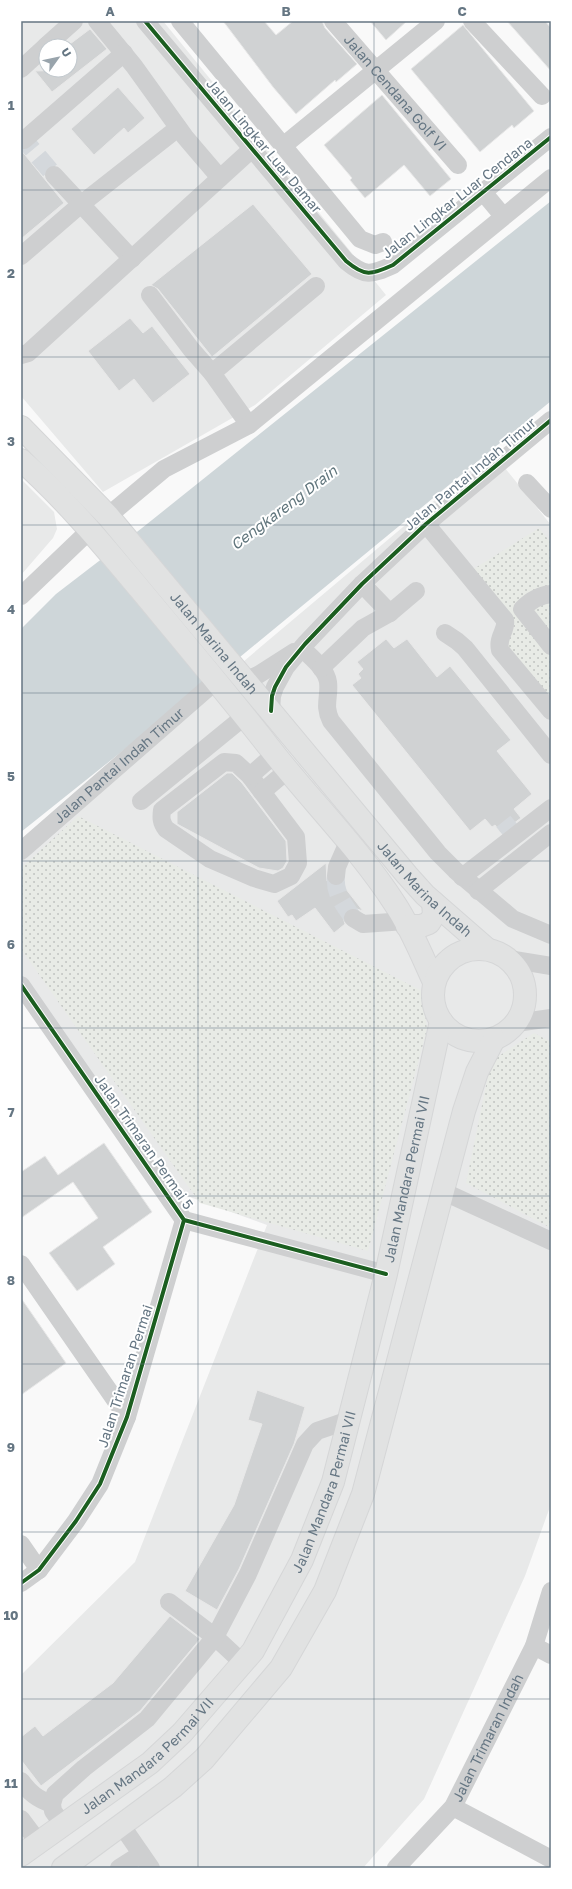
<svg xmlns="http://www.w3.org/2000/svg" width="572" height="1889" viewBox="0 0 572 1889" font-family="'Golos Text',sans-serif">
	<defs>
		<pattern id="park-dots" width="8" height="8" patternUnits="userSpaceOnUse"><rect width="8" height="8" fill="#e8ebe6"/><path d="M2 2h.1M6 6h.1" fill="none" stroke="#c0c3c0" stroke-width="1.8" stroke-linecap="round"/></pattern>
	</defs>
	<rect width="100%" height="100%" fill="#f9f9f9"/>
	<path fill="#e8e9e9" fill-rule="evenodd" d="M21,21h142l223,274 -131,110 -152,87 -82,-96zM46,46h24v24h-24z
		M492,452l59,73v979l-26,72 -101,223 -61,69h-342v-193l114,-113 132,-337 -80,-29 -166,-216v-131z
		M21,479l33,33 3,17 -4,9 -32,37z"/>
	<path fill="url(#park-dots)" d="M539,528l12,15v156l-48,-59 8,-16 -39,-54z
		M78,816l344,175 5,38 -59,222 -168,-48 -179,-254v-81z
		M534,1033l17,9v186l-85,-45 25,-122z"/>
	<path fill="#ced6d9" d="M551,201v200l-311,256 -219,175v-203l35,-35 86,-66z"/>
	<path fill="#d0d2d3" stroke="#e8e8e8" d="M223,21h41l12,14 17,-14h29l3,7 32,36 -21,18 -1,-2 -39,34 -23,-27z
		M370,21h37l-21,19z
		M507,21h38l6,7v43z
		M463,25l71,86 -20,17 -2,-3 -32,27 -69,-83z
		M90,29l17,20 -55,43 -17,-21 35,-1v-26z
		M118,87l27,31 -17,15 -4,-5 -30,27 -23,-26z
		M382,95l69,84 -21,17 -26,-31 -39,33 -15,-18 2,-2 -28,-33z
		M21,150l43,53 -43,36z
		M253,204l59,70 -100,83 -54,-68 -7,-4z
		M130,318l13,15 9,-7 38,48 -37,29 -19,-24 -15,12 -31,-40z
		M386,639l8,9 13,-9 30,38 13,-11 61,74 -14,11 35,43 -18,15 7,9 -20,15 -6,-8 -3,2 -7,-8 -15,12 -118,-146 9,-7 -3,-4 5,-5 -6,-7z
		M227,773h5l10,10 44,58 1,20 -4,7 -5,3 -19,-3 -82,-44v-12z
		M326,863l1,18 7,5 8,-2 21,27 -9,-3 -6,1 -5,8 2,7 -11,9 -19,-25 -19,13 -4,-6 -4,2 -11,-16z
		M104,1143l48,69 -49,35 12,17 -38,27 -28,-38 49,-35 -25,-36 -52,36v-46l24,-16 13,19z
		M21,1298l45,65 -45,32z
		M257,1390l48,17 -11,37 -55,125 -22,41 -32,-19 49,-86 28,-81 -14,-4z
		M170,1616l30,23 -60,72 -99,75 -20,-26v-23l14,-11 8,10 70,-53z"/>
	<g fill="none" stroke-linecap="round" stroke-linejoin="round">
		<path stroke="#d4d8dc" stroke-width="18" stroke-dasharray="18 9" stroke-linecap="butt" d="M21,136l33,39
			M502,834l20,-16
			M336,876c-2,17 8,29 17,42"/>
		<g stroke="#d5d6d7" stroke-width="24">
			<g id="major">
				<path id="s4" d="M21,427l87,89 299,359 18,20 62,54"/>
				<path d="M21,460c44,39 81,84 118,128 44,53 88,105 130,159 41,53 90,101 126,157 16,24 27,52 39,78"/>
				<path d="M407,926h14l8,-3 5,-8 -1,-13"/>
				<circle cx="479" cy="995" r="46"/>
				<path id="s5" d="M21,1855l129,-92 32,-30 71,-82 49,-91 31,-78 53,-208 55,-253"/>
				<path d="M63,1868l110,-81 31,-28 77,-91 44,-77 38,-97 101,-383 13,-39 17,-33"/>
			</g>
		</g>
		<g stroke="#cecfd0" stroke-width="18">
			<path d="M97,21l37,45 51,71 35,41"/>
			<path d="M145,21l201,240c19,16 25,14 47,4l158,-128"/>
			<path d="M180,21l180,218 15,6 8,-3"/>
			<path id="s1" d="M333,21l125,144"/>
			<path d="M472,21l70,75"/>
			<path d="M46,46l28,-25"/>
			<path d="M21,69l25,-23"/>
			<path d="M24,140l100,-87"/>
			<path d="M283,146l153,-125"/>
			<path d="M54,175l78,84"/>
			<path d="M483,192l20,24"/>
			<path d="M21,256l59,-51 98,-77"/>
			<path d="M150,295l41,54 21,24 37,52"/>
			<path d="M21,355l7,-2 224,-204"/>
			<path d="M212,373l104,-87"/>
			<path d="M527,483l24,26"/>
			<path d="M108,516l56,-47 85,-44 302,-247"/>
			<path d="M426,524l79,96c2,11 -8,16 -5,30l51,61"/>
			<path d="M362,584l28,29"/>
			<path d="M551,594c-12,1 -21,7 -29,15l29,37"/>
			<path d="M21,596l69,-66"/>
			<path d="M445,633l12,8 8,7 86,107"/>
			<path d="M302,648c8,9 24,20 26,34 2,15 -5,23 3,39l107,132 17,17 58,49 38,16"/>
			<path d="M321,668l42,-40 27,-15 26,-22"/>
			<path d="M245,681l13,-6 36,-23"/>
			<path d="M271,711l1,-15 3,-9 11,-20 19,-23 57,-60 64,-60 125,-104"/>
			<path d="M224,762l12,1 14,13 46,61 2,26 -7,13 -17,8 -20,-6 -44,-19 -44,-30c-5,-7 -5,-11 -4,-19z"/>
			<path d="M250,776l25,-22"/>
			<path d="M262,792l26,-22"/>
			<path d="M141,801l104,-85"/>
			<path id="s2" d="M21,851l196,-171"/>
			<path d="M336,876l1,-9 11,-25"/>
			<path d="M462,877l89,-69"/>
			<path d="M478,891l73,-58"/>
			<path d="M353,918l10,6 42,-3"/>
			<path d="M508,959l43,7"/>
			<path d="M21,985l163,235 202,54"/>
			<path d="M516,1023l35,-5"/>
			<path d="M442,1191l109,50"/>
			<path d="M21,1264l106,153"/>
			<path d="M21,1544l18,26"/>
			<path d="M21,1583l18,-13 37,-49 24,-37 27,-67 57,-197"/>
			<path d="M169,1602l46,35 28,26"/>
			<path d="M534,1646l17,9"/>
			<path d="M21,1781c9,12 16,18 31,23"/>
			<path d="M453,1807l98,52"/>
			<path d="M21,1819l18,24"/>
			<path d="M63,1825l-10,-14 -1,-7 3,-10 29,-26 63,-49 68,-82 33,-63 57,-130 12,-13 32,-11"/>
			<path d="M122,1826l29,42"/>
			<path d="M119,1868l22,-14"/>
			<path id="s3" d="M396,1868l57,-61 81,-161 17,-55"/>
		</g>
		<use href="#major" stroke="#e1e2e2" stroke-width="22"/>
		<g stroke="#fff" stroke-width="6">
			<path id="cycleway" d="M145,21l201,240c19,16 25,14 47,4l158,-128
				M271,711l1,-15 3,-9 11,-20 19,-23 57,-60 64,-60 125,-104
				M21,985l163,235 202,54
				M21,1583l18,-13 37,-49 24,-37 27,-67 57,-197"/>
		</g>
		<use href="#cycleway" stroke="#1b5e20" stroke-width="4"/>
	</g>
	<path fill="none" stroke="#657683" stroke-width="1" stroke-opacity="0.55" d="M198,21v1847M374,21v1847M21,190h530M21,357h530M21,525h530M21,693h530M21,861h530M21,1028h530M21,1196h530M21,1364h530M21,1532h530M21,1699h530"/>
	<g text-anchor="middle" stroke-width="4" stroke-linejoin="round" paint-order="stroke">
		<g font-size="14" fill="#657683" stroke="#fff">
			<text dy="5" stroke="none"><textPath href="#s1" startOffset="95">Jalan Cendana Golf VI</textPath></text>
			<text transform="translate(264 146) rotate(50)" y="5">Jalan Lingkar Luar Damar</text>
			<text transform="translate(457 198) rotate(-38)" y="5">Jalan Lingkar Luar Cendana</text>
			<text transform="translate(470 474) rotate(-40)" y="5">Jalan Pantai Indah Timur</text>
			<text dy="5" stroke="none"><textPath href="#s4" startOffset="290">Jalan Marina Indah</textPath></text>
			<text dy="5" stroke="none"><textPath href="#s2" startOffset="130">Jalan Pantai Indah Timur</textPath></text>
			<text dy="5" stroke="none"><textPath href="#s4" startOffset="614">Jalan Marina Indah</textPath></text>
			<text transform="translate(144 1142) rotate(55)" y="5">Jalan Trimaran Permai 5</text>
			<text dy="5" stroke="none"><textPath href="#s5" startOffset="810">Jalan Mandara Permai VII</textPath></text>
			<text transform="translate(125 1376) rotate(-72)" y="5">Jalan Trimaran Permai</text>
			<text dy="5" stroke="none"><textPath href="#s5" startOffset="486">Jalan Mandara Permai VII</textPath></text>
			<text dy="5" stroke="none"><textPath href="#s3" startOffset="161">Jalan Trimaran Indah</textPath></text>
			<text dy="5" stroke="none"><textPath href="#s5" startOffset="161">Jalan Mandara Permai VII</textPath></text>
		</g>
		<g font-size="15" font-style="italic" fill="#60757c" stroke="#fff">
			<text transform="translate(284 508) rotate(-37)" y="5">Cengkareng Drain</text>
		</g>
	</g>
	<rect width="572" height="1889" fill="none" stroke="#ffffff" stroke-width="44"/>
	<g transform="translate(58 58) rotate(57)"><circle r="19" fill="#ffffff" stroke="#c1c8cd"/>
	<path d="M0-3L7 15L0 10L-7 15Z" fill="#99a4ac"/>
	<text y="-6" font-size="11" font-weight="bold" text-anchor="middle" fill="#657683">U</text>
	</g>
	<rect x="22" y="22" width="528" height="1845" fill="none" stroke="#657683" stroke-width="1.5"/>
	<g font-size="13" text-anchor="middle" font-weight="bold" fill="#657683">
		<text x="110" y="16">A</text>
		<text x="286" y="16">B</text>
		<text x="462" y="16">C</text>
		<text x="11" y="110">1</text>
		<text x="11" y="278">2</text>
		<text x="11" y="446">3</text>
		<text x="11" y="614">4</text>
		<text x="11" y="781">5</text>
		<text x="11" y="949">6</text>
		<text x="11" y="1117">7</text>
		<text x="11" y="1285">8</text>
		<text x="11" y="1452">9</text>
		<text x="11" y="1620">10</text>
		<text x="11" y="1788">11</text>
	</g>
</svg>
